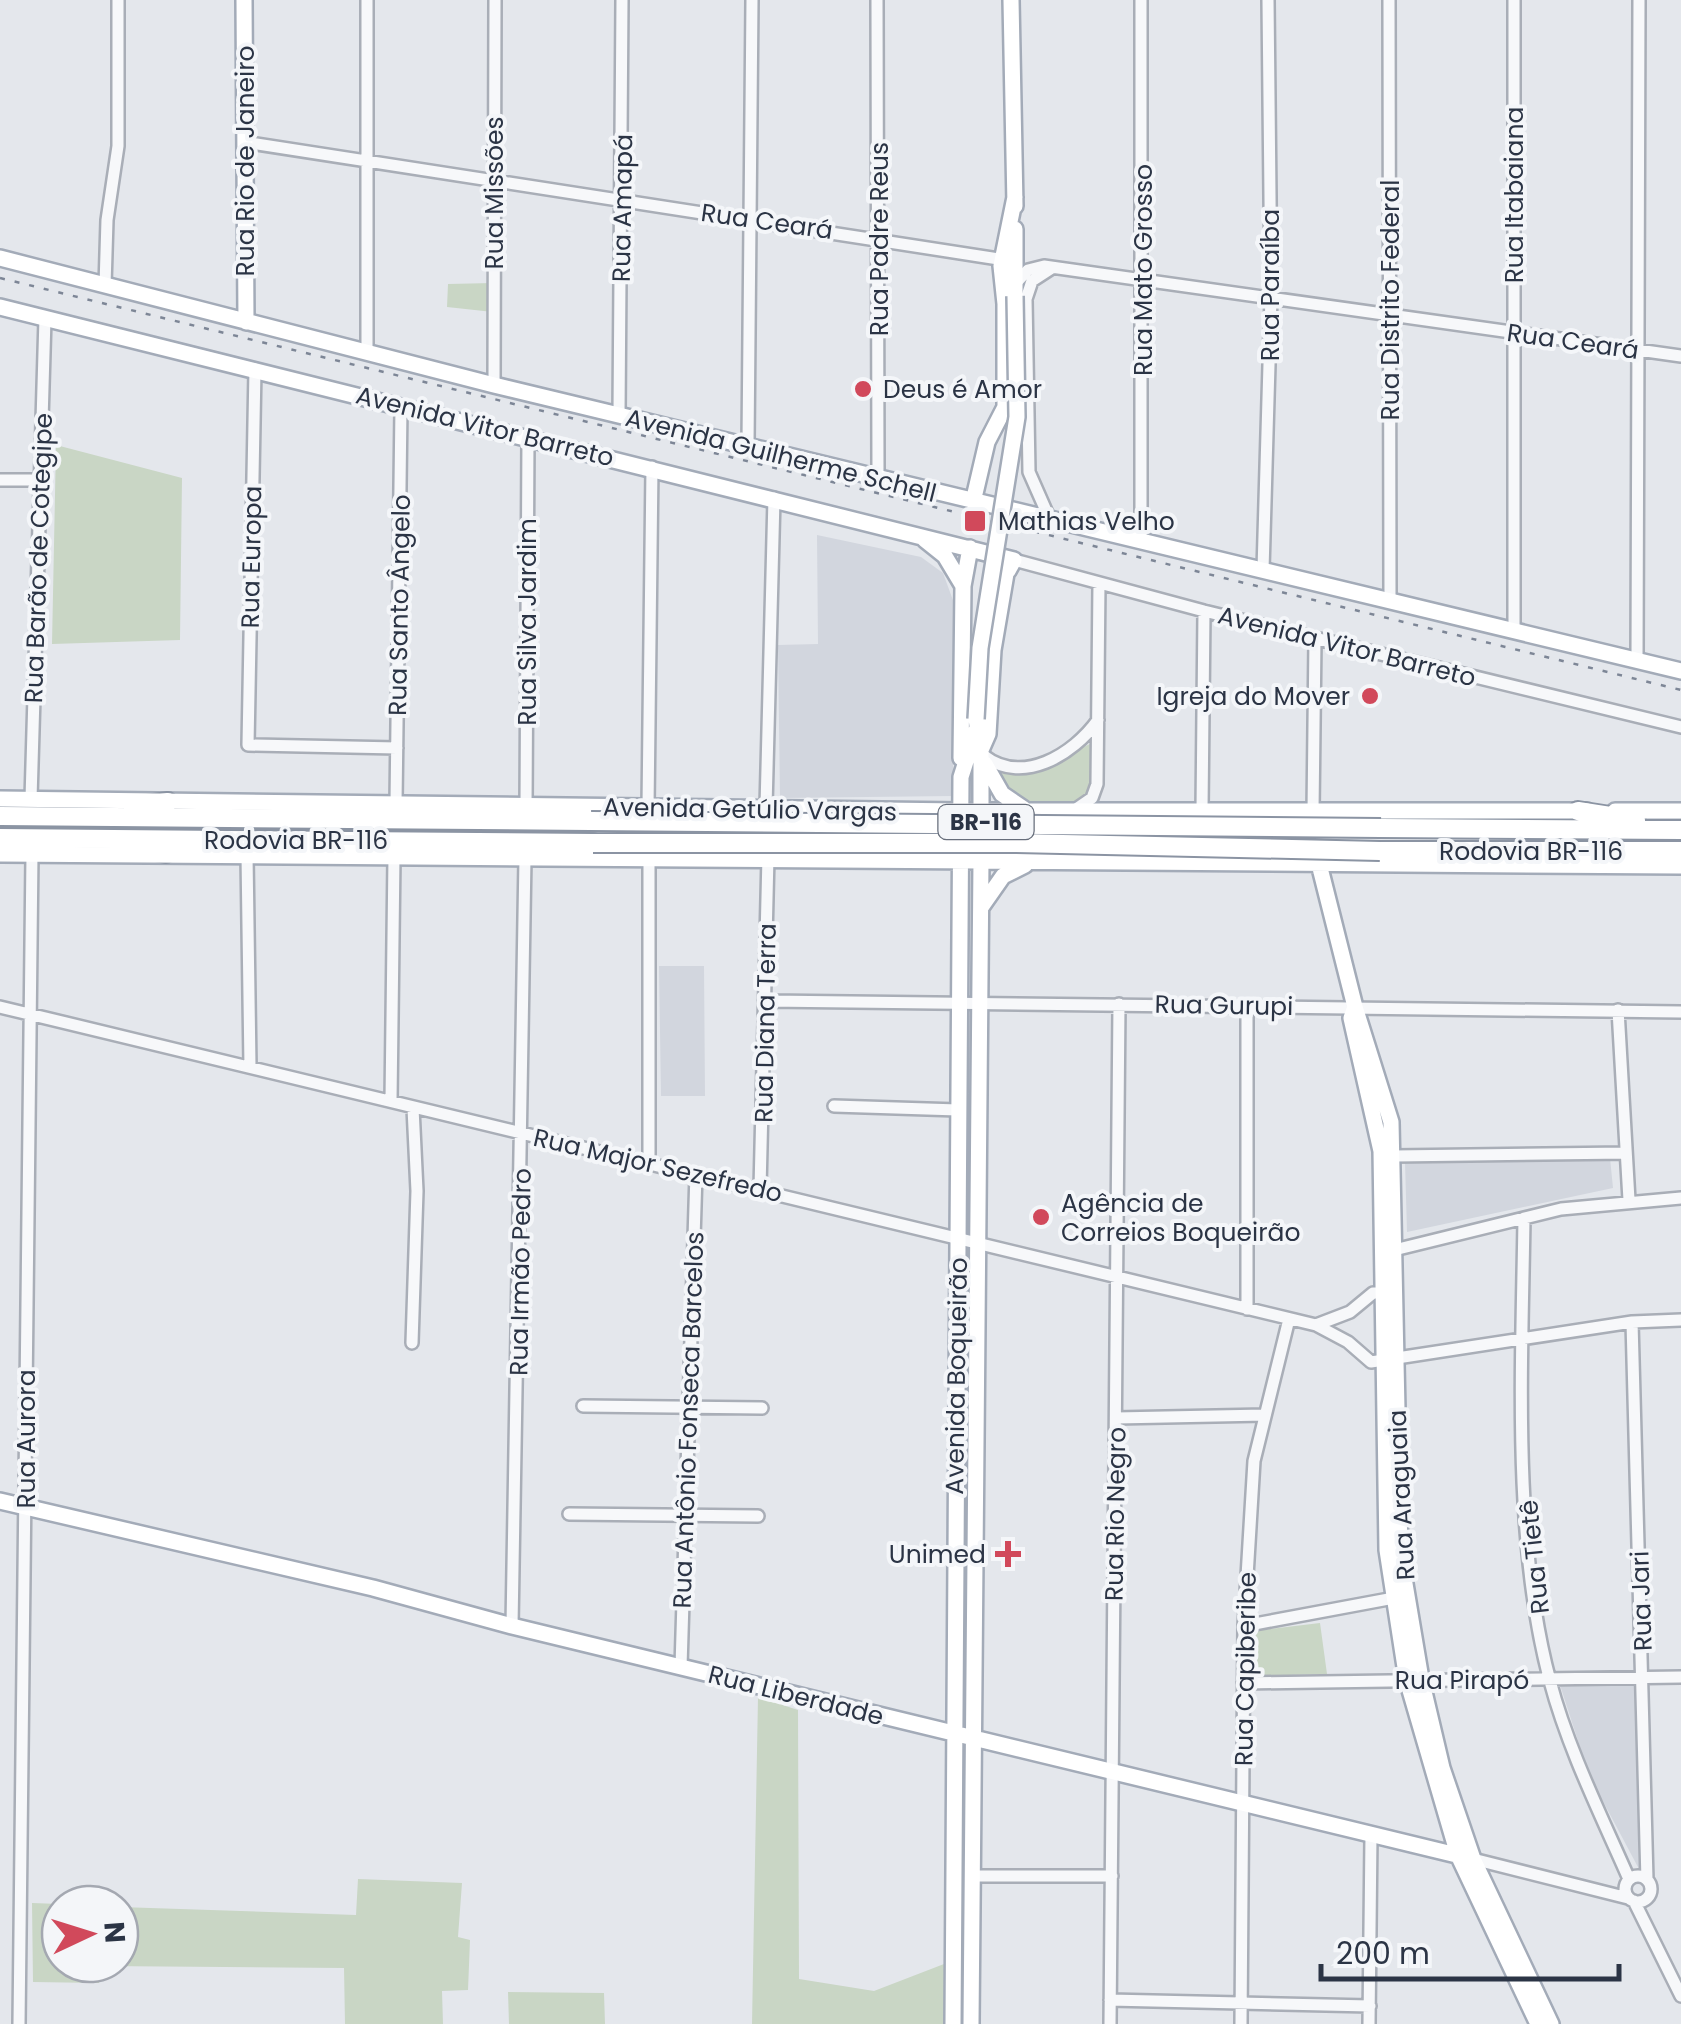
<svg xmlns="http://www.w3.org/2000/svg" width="1681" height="2024" viewBox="0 0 1681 2024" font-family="Poppins,sans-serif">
	<rect width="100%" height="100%" fill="#e4e7ec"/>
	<path fill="#d2d6de" d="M817,535l104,22 22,16 11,30 -1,193 -173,2 -2,-153 40,-1z
		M659,966h45l1,130h-44z
		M1610,1158l3,30 -206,44 -2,-70z
		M1636,1682l3,187 -50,-94 -29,-90z"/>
	<path fill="#c9d6c5" d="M493,283v29l-46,-5 1,-23z
		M56,445l126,33 -2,162 -128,4z
		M1092,743c0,22 6,47 -16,60 -31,5 -71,1 -79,-34l38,1z
		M1320,1623l7,51 -74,2v-45z
		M758,1697l40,13 1,269 75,12 70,-27v60h-192z
		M358,1879l104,4 -4,54 12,3 -2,50 -26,1 1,33h-98l-1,-56 -244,-2 -1,17 -66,-1 -1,-79 28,1v60h60v-57l236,8z
		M508,1992l96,1 1,31h-96z"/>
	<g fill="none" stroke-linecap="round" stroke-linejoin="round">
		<g stroke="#a9aeb7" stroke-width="16">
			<path id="minor" d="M877,0l1,478
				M1141,0v540
				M1389,0l1,600
				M244,142l761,118
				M1014,285l14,-15 16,-4 637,90
				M105,286l2,-66 11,-74v-146
				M367,353v-353
				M255,369l-7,376 149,3
				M494,385l1,-385
				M619,415l3,-415
				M748,444l4,-444
				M0,480h40
				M1051,522l-22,-50 -3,-173 6,-18 20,-13
				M1014,560l190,51 477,116
				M1263,570l8,-274 -3,-296
				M1514,630v-630
				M1637,661l2,-661
				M983,755c39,31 90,0 115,-35
				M31,799l14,-481
				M396,803l5,-396
				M526,807l2,-370
				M648,807l4,-340
				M766,807l8,-309
				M1076,809l16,-11 5,-14 2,-201
				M1202,810l2,-199
				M1313,812l2,-173
				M247,855l3,212
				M768,1001l913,11
				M0,1007l1316,318 32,17 23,20 261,-40 49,-2
				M1618,1010l11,190
				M391,1101l3,-245
				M834,1106l124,4
				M1395,1156l231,-3
				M649,1162v-306
				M760,1189l8,-333
				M1524,1218c-2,146 -12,322 26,463 18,68 51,134 79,198
				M1386,1252l175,-43 120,-11
				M1247,1309v-304
				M1632,1322l15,558
				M1316,1325l34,-13 23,-19h13
				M412,1343l5,-152 -4,-83
				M583,1406l179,2
				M1116,1418l149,-3
				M569,1514l189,2
				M512,1626l13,-768
				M1244,1626l150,-28
				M681,1667l15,-494
				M1243,1683l438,-6
				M1473,1859l155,39
				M971,1876h141
				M1625 1889a13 13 0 1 1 26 0a13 13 0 1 1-26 0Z
				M1634,1901l47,95
				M1110,2000l260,6
				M19,2024l13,-1170
				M1110,2024l9,-1020
				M1241,2024l3,-398 10,-165 35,-142
				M1369,2024l2,-189"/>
		</g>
		<g stroke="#a3abb8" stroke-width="20">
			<path id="major" d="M244,0l2,322
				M1011,0l4,206
				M0,258l494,127 1187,286
				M1015,296v-67
				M0,307l1014,253 -6,11
				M973,502l14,-60 18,-35v-103l-4,-38 14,-69
				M925,540l20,16 18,30
				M981,750l7,-16 5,-84 15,-88
				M961,758l2,-172 7,-38
				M985,764l17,30 22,15
				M0,799l961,12h626
				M1615,811h66
				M0,854l1681,12
				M1319,864l36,143 36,115 9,432 21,125 21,89 31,91 78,165
				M982,906l21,-30 22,-11
				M1355,1007l-4,11 30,133 6,399 20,130 51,175 80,169
				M0,1501l373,87 139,38 961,233
				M953,2024l8,-1247 15,-47
				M971,2024l10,-1164v-110l-5,-31"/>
		</g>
		<g stroke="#8b94a3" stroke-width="22">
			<path id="highway" d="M133,807l35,-5
				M1578,811l58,9
				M0,816l591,5
				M1381,828l300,2
				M0,838l593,5
				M134,847l32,6
				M1380,851h301"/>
		</g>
		<use href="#minor" stroke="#f7f8fa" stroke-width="11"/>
		<use href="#major" stroke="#fff" stroke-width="15"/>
		<use href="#highway" stroke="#fff" stroke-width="18"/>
		<path stroke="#7d8696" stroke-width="2.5" stroke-dasharray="5 10" stroke-linecap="butt" d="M0,278l1681,412"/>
		<g stroke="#a3abb8" stroke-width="20" stroke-linecap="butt">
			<path id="major-bridge" d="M976,719l4,-71 37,-231 -2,-121"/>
		</g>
		<g stroke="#8b94a3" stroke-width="22" stroke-linecap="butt">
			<path id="highway-bridge" d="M591,821l790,7
				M593,843h423l364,8"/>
		</g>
		<use href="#major-bridge" stroke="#fff" stroke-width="15"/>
		<use href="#highway-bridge" stroke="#fff" stroke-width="18"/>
	</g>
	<g fill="#d1495b" stroke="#f4f6f9" stroke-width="4">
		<circle cx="863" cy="389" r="10"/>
		<rect x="963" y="509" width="24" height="24" rx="5"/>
		<circle cx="1370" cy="696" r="10"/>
		<circle cx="1041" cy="1217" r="10"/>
		<path d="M1003 1539h10v10h10v10h-10v10h-10v-10h-10v-10h10z"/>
	</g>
	<g text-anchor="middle" stroke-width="8" stroke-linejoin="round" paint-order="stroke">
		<rect fill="#f4f6f9" stroke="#676e7b" stroke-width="2.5" x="938.5" y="805" width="95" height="34" rx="8"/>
		<g font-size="22" font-weight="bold" fill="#2b3445">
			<text x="986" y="830">BR-116</text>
		</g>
		<g font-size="25" fill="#2b3445" stroke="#f4f6f9">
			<text transform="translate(245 161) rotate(-90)" y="9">Rua Rio de Janeiro</text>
			<text transform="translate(494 193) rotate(-90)" y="9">Rua Missões</text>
			<text transform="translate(1514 195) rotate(-90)" y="9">Rua Itabaiana</text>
			<text transform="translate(622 208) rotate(-89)" y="9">Rua Amapá</text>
			<text transform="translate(767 221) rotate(8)" y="9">Rua Ceará</text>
			<text transform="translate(879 239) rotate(-90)" y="9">Rua Padre Reus</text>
			<text transform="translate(1143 270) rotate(-90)" y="9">Rua Mato Grosso</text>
			<text transform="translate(1270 285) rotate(-90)" y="9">Rua Paraíba</text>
			<text transform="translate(1390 300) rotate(-90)" y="9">Rua Distrito Federal</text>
			<text transform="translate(1573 341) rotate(8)" y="9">Rua Ceará</text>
			<text transform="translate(485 426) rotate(14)" y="9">Avenida Vitor Barreto</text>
			<text transform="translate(781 455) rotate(14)" y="9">Avenida Guilherme Schell</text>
			<text transform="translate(251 557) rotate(-89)" y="9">Rua Europa</text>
			<text transform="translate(38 558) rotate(-88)" y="9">Rua Barão de Cotegipe</text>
			<text transform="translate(399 605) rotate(-89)" y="9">Rua Santo Ângelo</text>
			<text transform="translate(527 622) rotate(-90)" y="9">Rua Silva Jardim</text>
			<text transform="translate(1347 646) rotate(14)" y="9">Avenida Vitor Barreto</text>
			<text transform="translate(750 809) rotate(1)" y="9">Avenida Getúlio Vargas</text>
			<text x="296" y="849">Rodovia BR-116</text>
			<text x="1531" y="860">Rodovia BR-116</text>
			<text transform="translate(1224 1005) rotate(1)" y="9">Rua Gurupi</text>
			<text transform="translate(765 1023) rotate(-89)" y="9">Rua Diana Terra</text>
			<text transform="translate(658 1165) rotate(13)" y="9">Rua Major Sezefredo</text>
			<text transform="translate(520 1272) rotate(-89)" y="9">Rua Irmão Pedro</text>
			<text transform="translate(956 1376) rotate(-89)" y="9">Avenida Boqueirão</text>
			<text transform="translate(688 1420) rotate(-88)" y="9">Rua Antônio Fonseca Barcelos</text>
			<text transform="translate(26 1439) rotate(-90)" y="9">Rua Aurora</text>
			<text transform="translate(1401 1495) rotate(-93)" y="9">Rua Araguaia</text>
			<text transform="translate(1115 1514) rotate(-89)" y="9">Rua Rio Negro</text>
			<text transform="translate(1534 1557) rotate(-96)" y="9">Rua Tietê</text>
			<text transform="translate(1641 1601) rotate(-92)" y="9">Rua Jari</text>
			<text transform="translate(1245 1669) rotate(-89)" y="9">Rua Capiberibe</text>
			<text x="1462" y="1689">Rua Pirapó</text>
			<text transform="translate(796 1695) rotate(14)" y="9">Rua Liberdade</text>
		</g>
		<g font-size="25" fill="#2b3445" stroke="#f4f6f9" text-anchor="start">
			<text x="883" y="398">Deus é Amor</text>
			<text x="998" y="530">Mathias Velho</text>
			<text x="1350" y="705" text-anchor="end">Igreja do Mover</text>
			<text x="1061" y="1212">Agência de<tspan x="1061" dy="29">Correios Boqueirão</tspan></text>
			<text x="986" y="1563" text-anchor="end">Unimed</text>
		</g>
	</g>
	<g transform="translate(90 1934) rotate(86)"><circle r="48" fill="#f4f6f9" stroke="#a4a8b1" stroke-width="2.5"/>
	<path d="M0-8L18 38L0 25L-18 38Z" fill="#d1495b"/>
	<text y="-15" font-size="28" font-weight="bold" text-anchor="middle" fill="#2b3445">N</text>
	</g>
	<path d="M1321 1964v15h298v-15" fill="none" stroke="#2b3445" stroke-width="5"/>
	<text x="1336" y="1964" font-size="30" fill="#2b3445" stroke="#f4f6f9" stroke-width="8" paint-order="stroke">200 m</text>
</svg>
